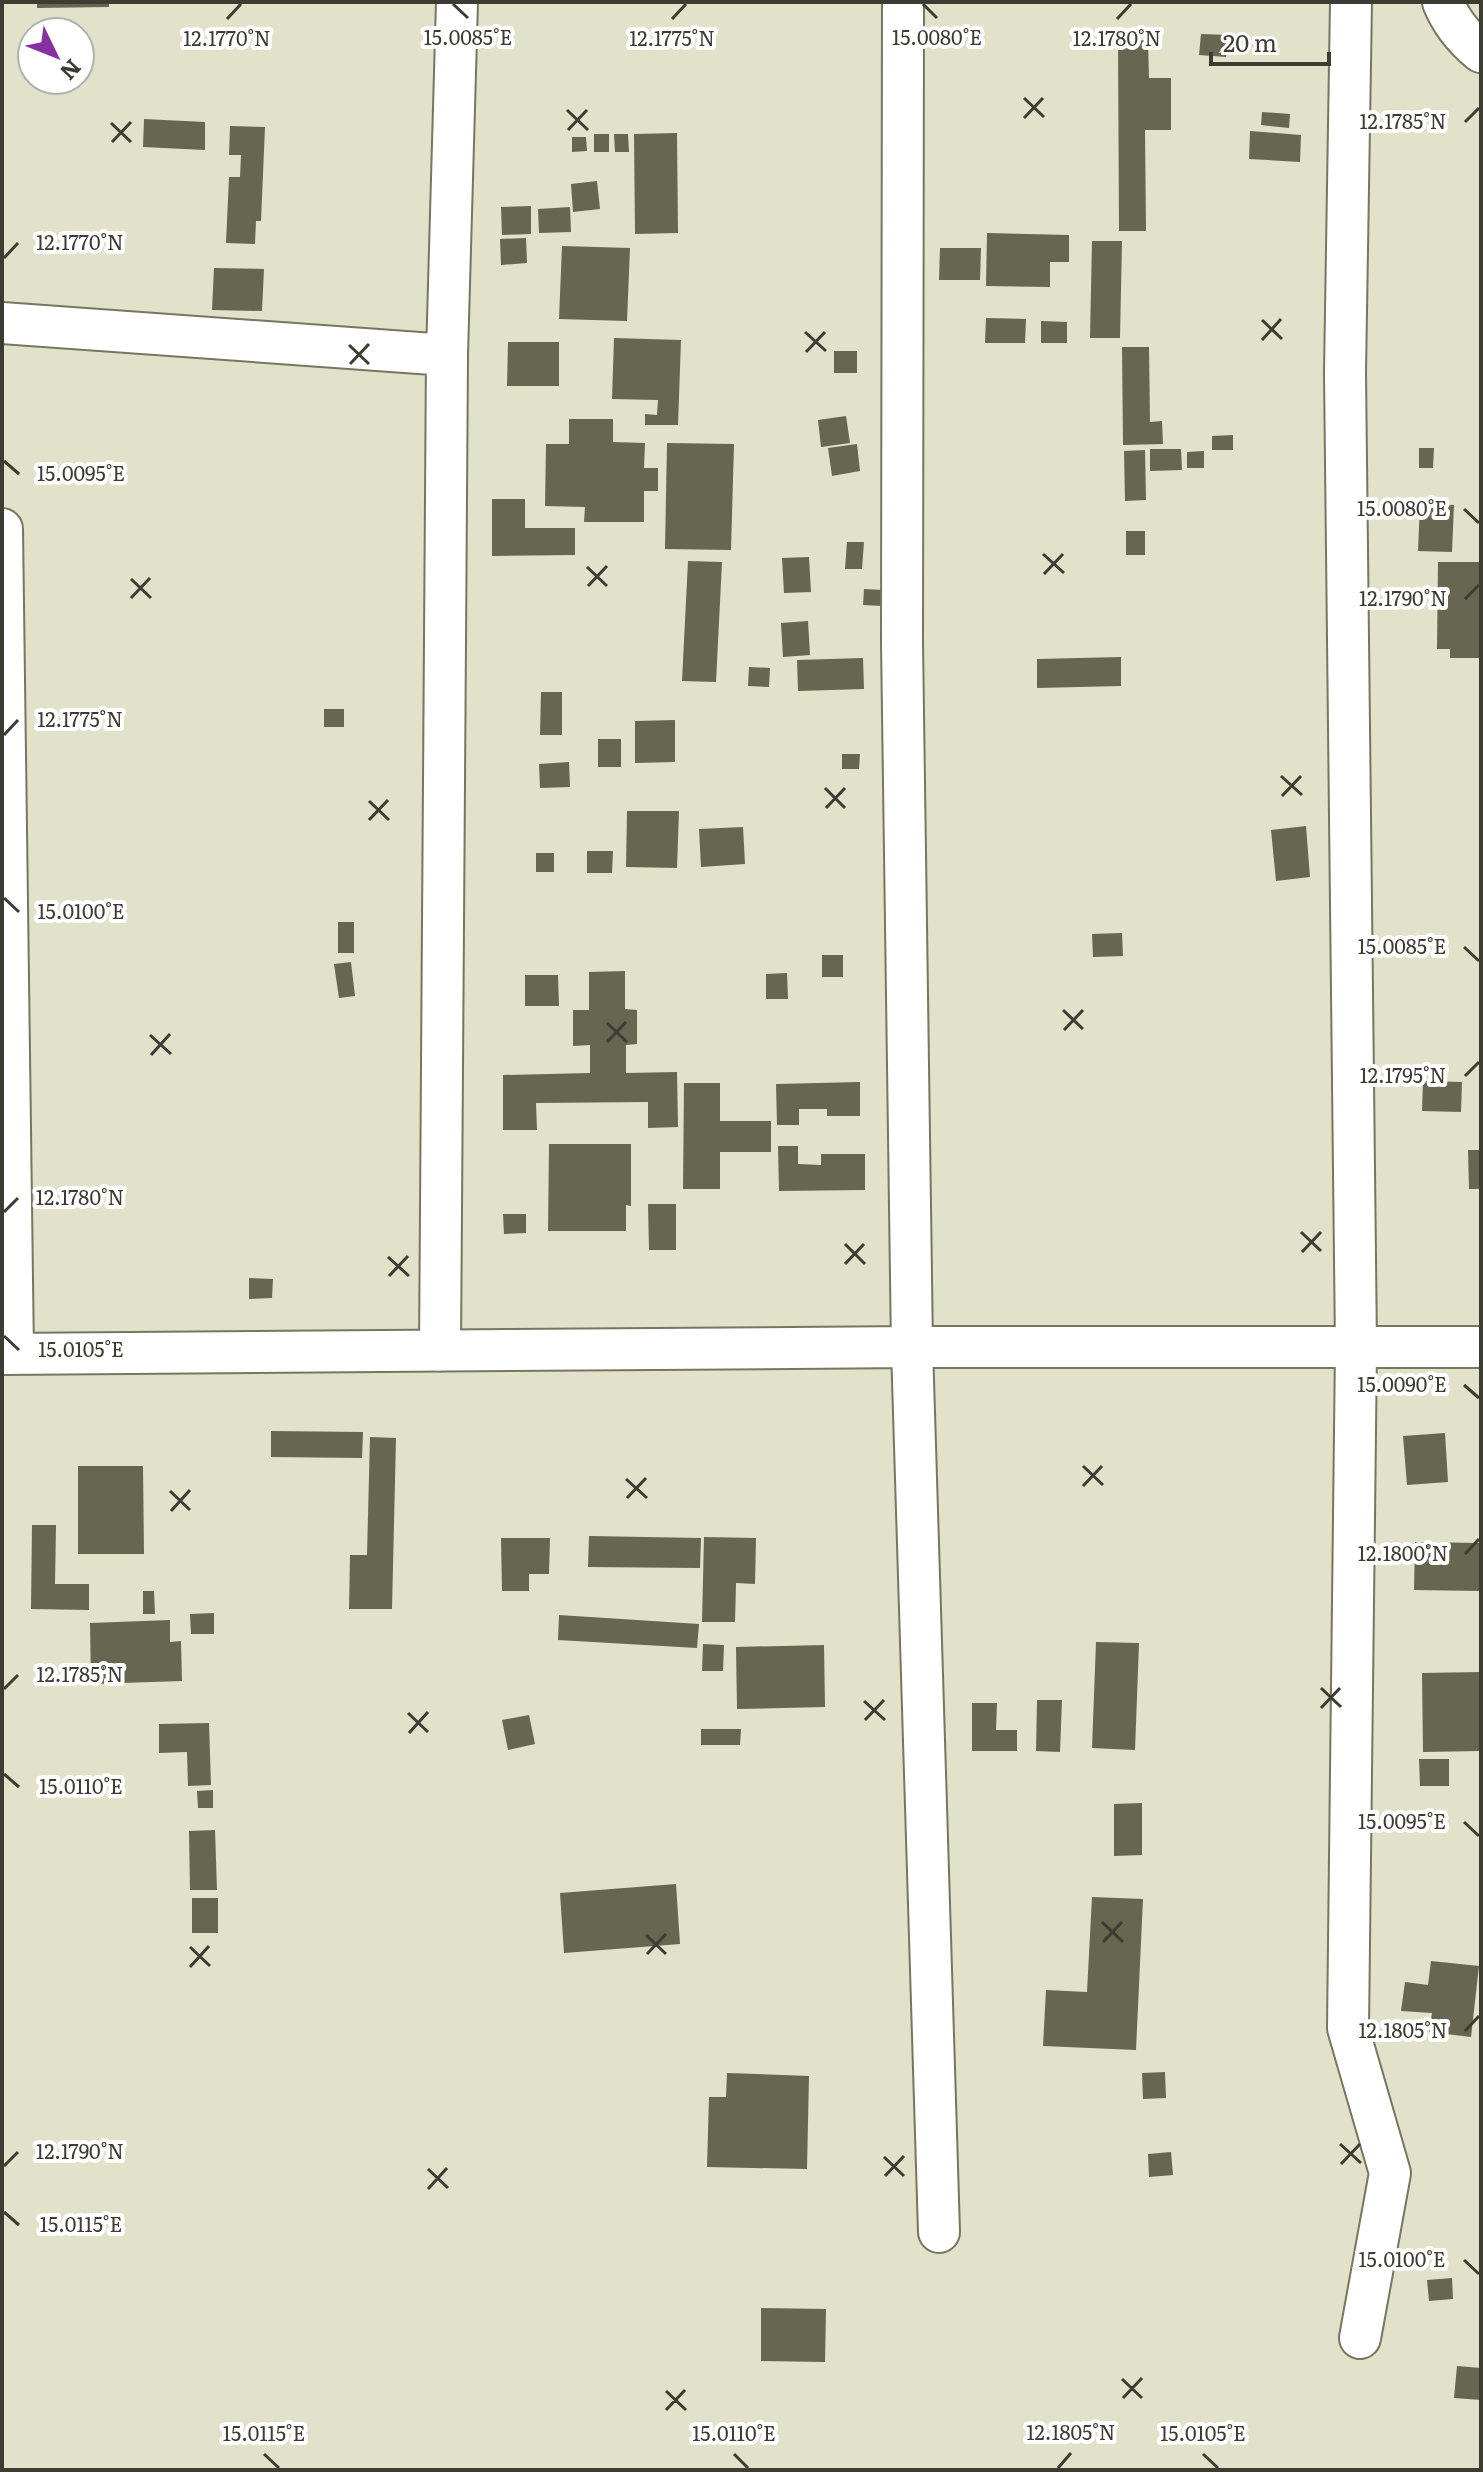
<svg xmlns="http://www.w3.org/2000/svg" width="1483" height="2472" viewBox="0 0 1483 2472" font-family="Literata,serif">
	<rect width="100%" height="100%" fill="#e2e2ca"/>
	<path fill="#666651" d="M37,2h72v5l-72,1z
		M1201,34l27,1 -2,22 -27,-2z
		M1148,40l1,38h22v52h-26l1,101h-27l-1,-190z
		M1262,112l28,2 -1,14 -28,-3z
		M144,119l61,3v28l-62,-3z
		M230,126l35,1 -4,94h-5l-1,23 -29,-1 3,-66h11l1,-22h-12z
		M1250,131l51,4 -1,27 -51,-3z
		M677,133l1,100 -43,1 -1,-100z
		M594,134h15v18h-15z
		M614,134h14l1,18h-14z
		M572,137h14l1,14 -15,1z
		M597,181l3,28 -27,3 -2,-28z
		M531,206v28l-29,1 -1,-28z
		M570,207l1,25 -32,1 -1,-24z
		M987,233l82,2v27h-19v25l-64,-1z
		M526,238l1,25 -26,2 -1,-26z
		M1092,241h30l-2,97h-30z
		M562,246l68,2 -3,73 -68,-2z
		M940,248h41l-1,32h-41z
		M214,268l50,1 -2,42 -50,-1z
		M986,318l40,1 -1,24h-40z
		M1041,321l26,1v21h-26z
		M614,338l67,2 -3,85h-33v-11l12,1 1,-15 -46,-1z
		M508,342h51v44h-52z
		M1122,347h27l1,75 12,-1 1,23 -40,1z
		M834,351h23v22h-23z
		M846,416l4,27 -29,4 -3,-27z
		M569,419h44v23l32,1 -1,25h14v23h-14v31h-60l1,-15 -40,-1 1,-62h23z
		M1233,435v15h-21v-14z
		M667,443l67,1 -3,106 -66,-1z
		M857,444l3,27 -28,5 -4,-28z
		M1419,448h15l-1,20h-14z
		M1150,449h31l1,21 -32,1z
		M1145,450l1,50 -21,1 -1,-50z
		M1204,451v17h-17v-16z
		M492,499h33v29h50v27l-83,1z
		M1420,504l34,1 -2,47 -34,-1z
		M1126,531h19v24h-19z
		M847,542h17l-2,27h-17z
		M809,557l2,35 -27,1 -2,-35z
		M688,561l34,1 -6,120 -34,-1z
		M1438,562h43v96h-31v-9h-13z
		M864,589l20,1 -1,16 -20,-1z
		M808,621l2,34 -27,2 -2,-34z
		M1121,657v29l-84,2v-29z
		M863,658l1,31 -66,2 -1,-31z
		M749,667l21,1 -1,19 -21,-1z
		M541,692h21v43h-22z
		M324,709h20v18h-20z
		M675,720v42l-40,1v-42z
		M598,739h23v28h-23z
		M842,754h18l-1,15h-17z
		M569,762l1,25 -30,1 -1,-24z
		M627,811h52l-2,57 -51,-1z
		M1306,826l4,51 -34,4 -5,-51z
		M743,827l2,37 -44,3 -2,-38z
		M587,851h26l-1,22h-25z
		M536,853h18v19h-18z
		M338,922h16v31h-16z
		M1122,933l1,23 -30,1 -1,-23z
		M822,955h21v22h-21z
		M351,962l4,34 -16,2 -5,-34z
		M625,971v38l12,1v34l-11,1v28l51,-1 1,55 -30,1v-26l-112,1 1,27h-34v-55l87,-2v-28l-17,1v-36h16v-38z
		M787,973l1,26h-22v-25z
		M525,975h33l1,31h-34z
		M1423,1081l39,1 -1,30 -39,-1z
		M860,1082v34h-33v-7h-28v16h-22l-1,-41z
		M684,1083h36v38h51v31h-51v37h-37z
		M549,1144h82v62l-5,-1v26h-78z
		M778,1146h20v18l23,1v-11h44v36l-86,1z
		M1468,1150h13v39h-12z
		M648,1204h28v46h-27z
		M503,1214h23v19l-22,1z
		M249,1278l24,1 -1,19 -23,1z
		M271,1431l92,1 -1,26 -91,-1z
		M1445,1433l3,49 -41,3 -4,-49z
		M370,1437l26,1 -4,171h-43l1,-54h17z
		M78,1466h65l1,88h-66z
		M32,1525h24l-1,59h34v26l-58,-1z
		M589,1536l112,2 -1,30 -112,-1z
		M704,1537l52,1 -1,46 -19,-1 -1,39h-33z
		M501,1538h49l-1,36h-20v17h-27z
		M1415,1542l66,1v48l-67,-1z
		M143,1591h11l1,23h-12z
		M214,1613v21h-23l-1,-20z
		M559,1615l140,9 -2,24 -139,-8z
		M170,1620v22l11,-1 1,40 -91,3 -1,-61z
		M1096,1642l43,1 -4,107 -43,-2z
		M703,1644l21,1 -1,26h-21z
		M824,1645l1,62 -88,2 -1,-62z
		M1481,1672v79l-58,1 -1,-79z
		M1037,1700h25l-2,52 -24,-1z
		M972,1703h25l-1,27h21v21h-45z
		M529,1715l6,29 -27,6 -6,-30z
		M209,1723l2,62 -23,1 -1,-34 -28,1v-29z
		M701,1729h40l-1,16h-39z
		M1419,1759h30v27h-29z
		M213,1790v18h-15l-1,-17z
		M1142,1803v52l-28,1v-52z
		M215,1830l2,60h-27l-1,-59z
		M676,1884l4,60 -116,9 -4,-60z
		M1092,1897l51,2 -7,151 -93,-4 3,-56 41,2z
		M192,1898h26v35h-26z
		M1431,1961l48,5 -8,71 -42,-5 3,-19 -31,-2 4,-29 23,3z
		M1165,2072l1,26 -23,1 -1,-26z
		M727,2073l82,3 -2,93 -100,-2 2,-70h17z
		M1171,2152l2,23 -24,2 -1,-23z
		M1452,2278l1,21 -24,2 -2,-21z
		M761,2308l65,1 -1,53 -64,-1z
		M1457,2366l24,2v32l-27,-2z"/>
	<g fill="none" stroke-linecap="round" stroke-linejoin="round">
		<g stroke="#767661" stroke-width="44">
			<path id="minor" d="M903,2l-1,640 10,705 27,885
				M1351,2l-6,371 11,974 -8,681 42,145 -30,165
				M1443,2c8,20 21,36 38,50
				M2,323l445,32
				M2,529l11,825
				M440,1351l7,-996 10,-353
				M2,1354l910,-7h569"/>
		</g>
		<use href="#minor" stroke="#fff" stroke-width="40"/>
	</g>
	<path fill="none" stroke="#3c3c33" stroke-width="3" d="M453,4l15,14M923,4l14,14M227,19l14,-15M672,19l14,-15M1117,19l14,-15M1024,98l20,19M567,110l21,20M1024,118l19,-20M1465,122l14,-14M111,123l20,19M568,130l19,-20M112,142l19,-20M4,258l14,-15M1262,320l20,19M805,332l21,19M1262,340l19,-21M349,345l20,19M806,352l19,-20M350,364l19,-20M4,461l15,13M1464,509l15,14M1043,554l21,19M587,567l20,19M1044,574l19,-20M131,579l20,19M588,586l19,-20M131,598l19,-20M1465,599l14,-14M4,735l14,-15M1281,776l21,19M825,788l20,20M1282,796l19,-20M369,801l20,19M826,808l19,-20M369,820l19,-20M4,898l15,14M1464,947l15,14M1063,1010l20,19M607,1023l20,19M1064,1030l19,-20M150,1035l21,19M607,1042l19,-20M151,1055l19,-21M1465,1076l14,-14M4,1212l14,-14M1301,1232l20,19M845,1244l20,20M1302,1252l19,-20M388,1257l21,19M845,1264l19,-20M389,1276l19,-20M4,1336l15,14M1464,1385l15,13M1083,1466l20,19M626,1479l21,19M1083,1486l19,-20M170,1491l20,19M627,1498l19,-20M171,1511l19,-21M1465,1554l14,-15M1321,1688l20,19M4,1689l14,-14M864,1701l21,19M1321,1708l19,-20M408,1713l20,19M865,1720l19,-20M409,1733l19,-21M4,1774l15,13M1464,1822l15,14M1102,1922l21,20M646,1935l20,19M1103,1942l19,-20M190,1947l20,19M647,1954l19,-20M190,1967l19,-21M1465,2031l14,-15M1340,2144l21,19M884,2157l20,19M1341,2164l19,-20M4,2166l14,-14M428,2169l20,19M885,2176l19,-20M428,2189l19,-21M4,2212l15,13M1464,2260l15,14M1122,2379l20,19M666,2391l20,19M1123,2398l19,-20M666,2410l19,-20M264,2454l15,14M734,2454l14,14M1203,2454l15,14M1058,2468l13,-15"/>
	<g font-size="20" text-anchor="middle" fill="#3c3c33" stroke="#fff" stroke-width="8" stroke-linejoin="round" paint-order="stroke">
		<text x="468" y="45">15.0085°E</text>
		<text x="937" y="45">15.0080°E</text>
		<text x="227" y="46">12.1770°N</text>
		<text x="672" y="46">12.1775°N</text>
		<text x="1117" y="46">12.1780°N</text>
		<text x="1403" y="129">12.1785°N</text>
		<text x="80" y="250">12.1770°N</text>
		<text x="81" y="481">15.0095°E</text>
		<text x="1402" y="516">15.0080°E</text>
		<text x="1403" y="606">12.1790°N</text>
		<text x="80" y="727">12.1775°N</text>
		<text x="81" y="919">15.0100°E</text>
		<text x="1402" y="954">15.0085°E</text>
		<text x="1403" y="1083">12.1795°N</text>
		<text x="80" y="1205">12.1780°N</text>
		<text x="81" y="1357">15.0105°E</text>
		<text x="1402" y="1392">15.0090°E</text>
		<text x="1403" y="1561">12.1800°N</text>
		<text x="80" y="1682">12.1785°N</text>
		<text x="81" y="1794">15.0110°E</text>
		<text x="1402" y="1829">15.0095°E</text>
		<text x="1403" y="2038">12.1805°N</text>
		<text x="80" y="2159">12.1790°N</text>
		<text x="81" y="2232">15.0115°E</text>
		<text x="1402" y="2267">15.0100°E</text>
		<text x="1071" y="2440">12.1805°N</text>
		<text x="264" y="2441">15.0115°E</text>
		<text x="734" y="2441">15.0110°E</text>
		<text x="1203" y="2441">15.0105°E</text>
	</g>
	<rect width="1483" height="2472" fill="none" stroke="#3c3c33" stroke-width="8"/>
	<g transform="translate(56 56) rotate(133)"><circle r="38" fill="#ffffff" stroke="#b1b1ad" stroke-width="2"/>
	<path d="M0-6L14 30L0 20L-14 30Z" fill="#86319f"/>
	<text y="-12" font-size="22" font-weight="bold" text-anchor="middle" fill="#3c3c33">N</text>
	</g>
	<path d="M1211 52v12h118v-12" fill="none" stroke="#3c3c33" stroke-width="4"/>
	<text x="1223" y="52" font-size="24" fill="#3c3c33" stroke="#ffffff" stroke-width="6" paint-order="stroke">20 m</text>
</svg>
